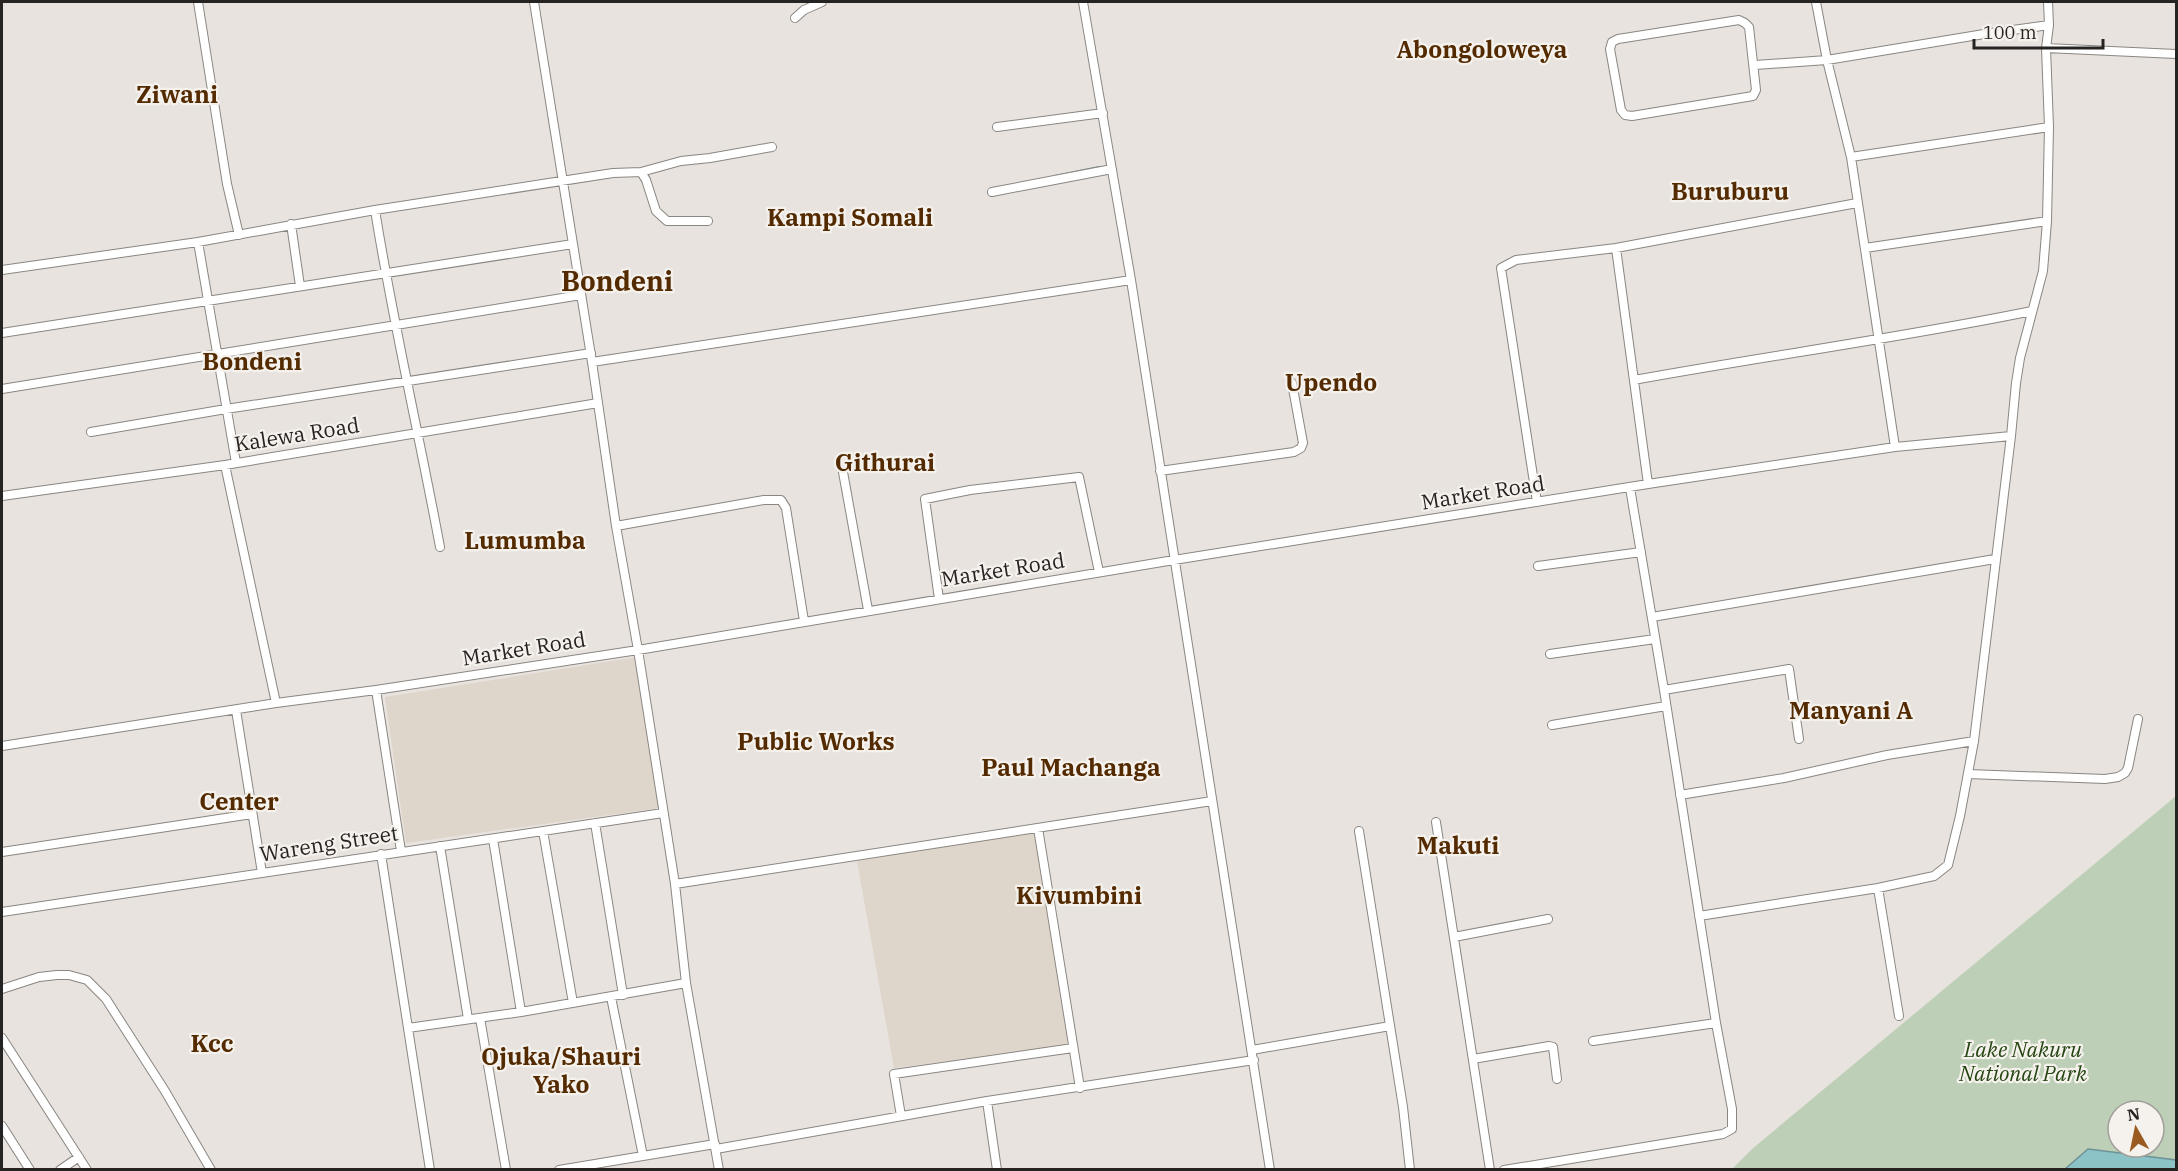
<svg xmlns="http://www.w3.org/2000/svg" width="2178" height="1171" viewBox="0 0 2178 1171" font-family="'IBM Plex Serif',serif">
	<rect width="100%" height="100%" fill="#e8e3de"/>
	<path fill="#ded5cb" d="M637,657l22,151 -253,35 -21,-146z
		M1034,832l34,213 -174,23 -37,-207z"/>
	<path fill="#bdcfb6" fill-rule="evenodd" d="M2176,796v373l-445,1 21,-21zM2118,1111h36v36h-36z"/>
	<path fill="#8bc3c7" stroke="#6d9396" stroke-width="1.5" d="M2088,1149l88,11v9h-111z"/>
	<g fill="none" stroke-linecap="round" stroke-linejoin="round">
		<path stroke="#6d9396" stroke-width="2" d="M1055,176l44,-9"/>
		<g stroke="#8a8681" stroke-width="10">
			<path id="street" d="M198,2l29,182 12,51
				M534,2l58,360 24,164 22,124 37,234 11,99 33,187
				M1083,2l48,278 139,890
				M1816,2l11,58 24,97 44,290
				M795,18l9,-8 18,-8
				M1739,20l6,3 4,4 7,63 -3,6 -121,20 -7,-1 -4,-5 -11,-61 2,-7 6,-3z
				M2046,48l130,6
				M1755,65l72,-5 157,-26 65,-9
				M997,127l106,-14
				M1851,157l198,-30
				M641,172l40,-11 29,-3 62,-11
				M992,192l120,-23
				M375,210c18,113 44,224 65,337
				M291,224l9,62
				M198,242l38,221
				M1616,248l32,236
				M1865,248l182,-27
				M2,270l196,-28 177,-32 238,-37 28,-1 5,8 10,31 11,10h41
				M2,333l571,-89
				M592,362l539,-82
				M1634,380c132,-24 266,-42 398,-69
				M2,389l579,-94
				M91,432l135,-23 365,-56
				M225,465l51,238
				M1160,471l134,-19 7,-4 2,-5 -11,-60
				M843,472l25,138
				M2,496l223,-31 373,-62
				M1537,502l-36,-234 15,-8 100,-12 241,-45
				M616,526l148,-26h17l5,8 18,113
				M1538,566l103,-14
				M939,599l-14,-100 45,-9 109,-13 20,95
				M1652,617l343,-58
				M1550,654l105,-15
				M376,690l25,161
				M1664,690l125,-21 10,70
				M236,710l26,163
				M1552,725l114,-19
				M2,746l274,-43 100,-13 262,-40 536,-90 474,-76 247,-37 116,-11
				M1968,774l137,5 13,-2 7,-4 3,-5 10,-49
				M1680,795l104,-17 103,-23 87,-14
				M1436,822l54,348
				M595,823l28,172
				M1038,828l42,260
				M543,831l30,172
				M1359,831l44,276 7,63
				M493,839l28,173
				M440,846l28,173
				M2,852l250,-38
				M381,854l49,316
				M675,884l537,-83
				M1878,888l21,128
				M2,912l661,-99
				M1699,916l179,-28 56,-12 14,-11 12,-49 14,-75 37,-305 5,-53 4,-25 23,-87 4,-50 2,-94 -3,-79 3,-23 -1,-23
				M1454,937l94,-18
				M2,989l37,-12 18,-2h12l18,5 19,19 59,92 46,79
				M611,997l32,159
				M480,1018l26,152
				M408,1028l113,-16 165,-29
				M2,1038l85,132
				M1593,1041l123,-18
				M1252,1050l138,-24
				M1473,1059l76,-13 4,1 4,32
				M987,1101l10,69
				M901,1116l-7,-42 179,-26
				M2,1126l28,44
				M716,1149l271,-48 267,-41
				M60,1170l19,-13
				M559,1170l156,-26
				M1504,1170l219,-36 9,-5v-20l-16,-86 -52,-333 -34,-202"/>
		</g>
		<use href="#street" stroke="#fff" stroke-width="8"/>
	</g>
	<g text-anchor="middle" stroke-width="4.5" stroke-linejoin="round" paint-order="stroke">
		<g font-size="21" fill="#262422" stroke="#f5f1ec">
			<text transform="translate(297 435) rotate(-9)" y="7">Kalewa Road</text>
			<text transform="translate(1483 493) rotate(-9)" y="7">Market Road</text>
			<text transform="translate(1003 570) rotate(-9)" y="7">Market Road</text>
			<text transform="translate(524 649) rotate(-9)" y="7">Market Road</text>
			<text transform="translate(329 844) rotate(-9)" y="7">Wareng Street</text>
		</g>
		<g font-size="21" font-style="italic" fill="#254612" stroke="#f5f1ec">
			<text x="2023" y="1057">Lake Nakuru<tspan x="2023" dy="24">National Park</tspan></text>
		</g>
		<g font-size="24" font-weight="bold" fill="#542b00" stroke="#f5f1ec">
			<text x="1482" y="58">Abongoloweya</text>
			<text x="177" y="103">Ziwani</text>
			<text x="1730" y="200">Buruburu</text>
			<text x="850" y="226">Kampi Somali</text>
			<text x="252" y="370">Bondeni</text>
			<text x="1331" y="391">Upendo</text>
			<text x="885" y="471">Githurai</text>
			<text x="525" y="549">Lumumba</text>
			<text x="1851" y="719">Manyani A</text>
			<text x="816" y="750">Public Works</text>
			<text x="1071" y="776">Paul Machanga</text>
			<text x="239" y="810">Center</text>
			<text x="1458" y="854">Makuti</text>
			<text x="1079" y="904">Kivumbini</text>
			<text x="212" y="1052">Kcc</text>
			<text x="561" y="1065">Ojuka/Shauri<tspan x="561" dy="28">Yako</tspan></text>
		</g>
		<g font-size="27" font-weight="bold" fill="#542b00" stroke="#f5f1ec">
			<text x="617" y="291">Bondeni</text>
		</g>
	</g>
	<rect width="2178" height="1171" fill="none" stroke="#262422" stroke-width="6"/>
	<g transform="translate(2136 1129) rotate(351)"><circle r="28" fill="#f5f1ec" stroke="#a29f9b" stroke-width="1.5"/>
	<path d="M0-4.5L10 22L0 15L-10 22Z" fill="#9a5b21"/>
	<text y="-9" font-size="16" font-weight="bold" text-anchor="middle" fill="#262422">N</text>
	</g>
	<path d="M1974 39v9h129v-9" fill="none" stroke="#262422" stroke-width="3"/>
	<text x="1983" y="39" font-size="18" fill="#262422" stroke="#f5f1ec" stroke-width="4.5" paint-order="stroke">100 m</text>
</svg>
